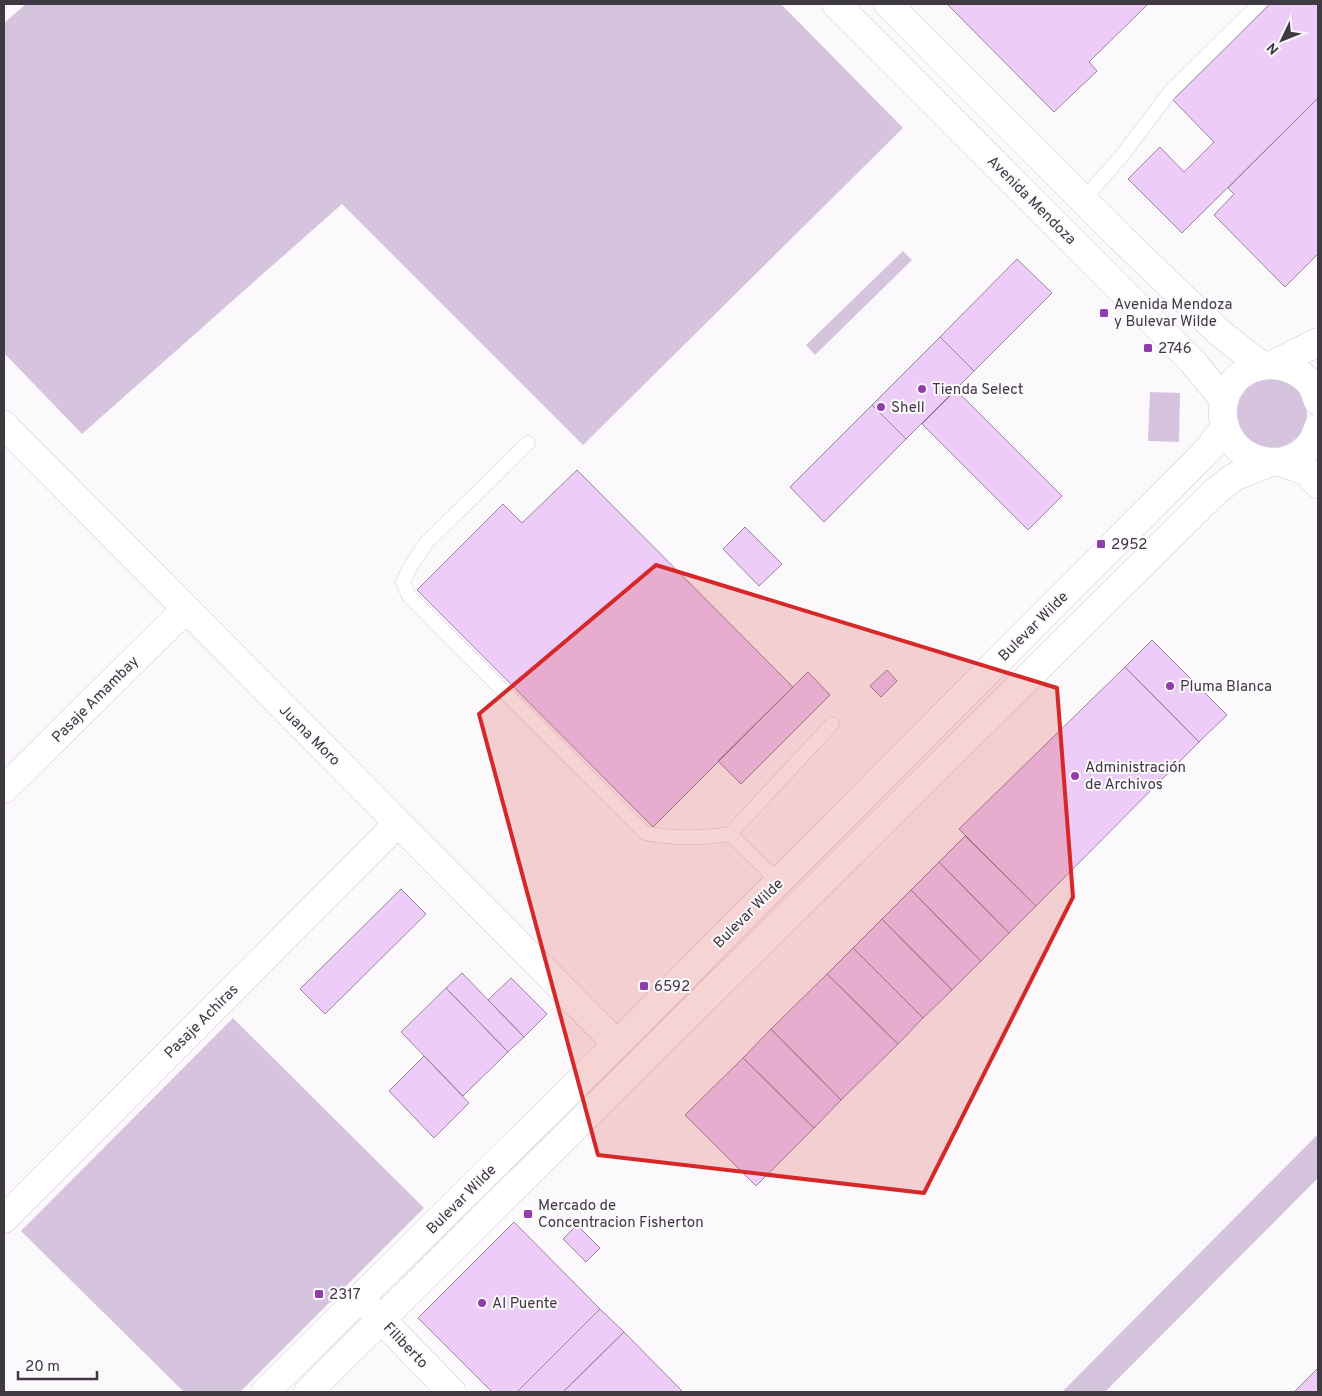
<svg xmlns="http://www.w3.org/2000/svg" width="1322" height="1396" viewBox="0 0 1322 1396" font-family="Overpass,sans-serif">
	<rect width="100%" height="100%" fill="#fcf9fd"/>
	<path fill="#d6c3dd" d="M26,4h755l122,124 -320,317 -241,-241 -260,230 -78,-81v-330z
		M903,251l9,9 -97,95 -9,-10z
		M1237 413a35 35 0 1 1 70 0a35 35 0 1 1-70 0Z
		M1150,392l30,1 -1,49 -31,-1z
		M233,1018l191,190 -184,184h-56l-163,-161z
		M1318,1134v44l-213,214h-43z"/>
	<path fill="#edcdf8" stroke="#958799" d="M947,4h201l-59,58 8,9 -43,41z
		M1270,4h48v94l-136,135 -54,-54 32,-32 24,25 30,-30 -41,-42z
		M1318,98v156l-33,33 -71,-72 20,-21 -6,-6z
		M1017,259l35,34 -78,78 -34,-34z
		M940,337l34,34 -68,68 -34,-34z
		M956,390l106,106 -34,34 -106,-106z
		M872,405l34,34 -82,83 -34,-35z
		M577,470l216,217 -140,140 -236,-237 86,-86 19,19z
		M745,527l37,37 -23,22 -36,-37z
		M1152,640l75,75 -28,27 -74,-75z
		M1125,667l74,75 -163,164 -77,-77z
		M887,670l10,11 -16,16 -11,-11z
		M808,672l22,23 -89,89 -23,-23z
		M965,836l71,70 -27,27 -70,-71z
		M939,862l70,71 -28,28 -70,-71z
		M401,889l25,25 -101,100 -25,-25z
		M911,890l70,71 -29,29 -70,-71z
		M882,919l70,71 -29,28 -70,-70z
		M853,948l70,70 -25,26 -71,-70z
		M462,973l62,64 -16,15 -62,-64z
		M827,974l71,70 -57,56 -70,-71z
		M511,978l36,36 -23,23 -36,-37z
		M446,988l62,64 -45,44 -62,-64z
		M771,1029l70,71 -27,28 -71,-70z
		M424,1056l45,47 -35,35 -45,-47z
		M743,1058l71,70 -58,58 -71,-71z
		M514,1222l86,87 -83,83h-25l-74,-74z
		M577,1225l23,23 -14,14 -23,-23z
		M600,1309l24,23 -61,60h-46z
		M624,1332l59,60h-120z
		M1318,1368v24h-24z"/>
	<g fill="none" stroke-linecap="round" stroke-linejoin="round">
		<g stroke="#d5c7da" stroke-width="15">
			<path id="lane" d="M1083,200l37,-42 50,-66 89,-88
				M528,443l-102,100 -17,26 -6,13 6,14 236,237c28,6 58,5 85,1l49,48
				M730,834l102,-110"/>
		</g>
		<g stroke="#d5c7da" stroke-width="29">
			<path id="street" d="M4,425l613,619
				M4,789l182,-180
				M4,1219l394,-396
				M360,1298l92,94"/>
		</g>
		<g stroke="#d5c7da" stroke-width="29">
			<path id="secondary" d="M836,4l357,358 31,38
				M888,4l232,233 101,97 40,31
				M1274,364l44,-22
				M1318,401c-2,-5 -4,-12 -7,-17 -31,-36 -92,-17 -88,32 4,53 81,64 95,12
				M1281,462l26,10 11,12
				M265,1392l352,-348 575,-578 15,-15 17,-23
				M308,1392l907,-900 19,-15 35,-14"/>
		</g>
		<use href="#lane" stroke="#fff" stroke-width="14"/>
		<use href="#street" stroke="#fff" stroke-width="28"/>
		<use href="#secondary" stroke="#fff" stroke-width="28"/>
	</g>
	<path fill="#d62828" fill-opacity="0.2" stroke="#d62828" stroke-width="4" stroke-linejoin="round" d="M656,565l401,123 16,209 -149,296 -326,-38 -119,-441z"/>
	<g fill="#913dab" stroke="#fcf9fd" stroke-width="2">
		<rect x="1099" y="308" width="10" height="10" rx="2.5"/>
		<rect x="1143" y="343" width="10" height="10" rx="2.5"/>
		<circle cx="922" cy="389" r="5"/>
		<circle cx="881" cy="407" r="5"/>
		<rect x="1096" y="539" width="10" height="10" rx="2.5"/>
		<circle cx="1170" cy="686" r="5"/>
		<circle cx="1075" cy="776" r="5"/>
		<rect x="639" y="981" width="10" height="10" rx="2.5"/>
		<rect x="523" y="1209" width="10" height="10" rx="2.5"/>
		<rect x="314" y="1289" width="10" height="10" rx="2.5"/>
		<circle cx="482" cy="1303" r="5"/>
	</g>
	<g text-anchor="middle" stroke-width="4" stroke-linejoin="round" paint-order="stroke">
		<g font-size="15" fill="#3f3941" stroke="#fcf9fd">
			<text transform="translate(1032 200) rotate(45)" y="5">Avenida Mendoza</text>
			<text transform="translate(1033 626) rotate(-45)" y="5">Bulevar Wilde</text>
			<text transform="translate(95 699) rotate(-45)" y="5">Pasaje Amambay</text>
			<text transform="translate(310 735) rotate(45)" y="5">Juana Moro</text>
			<text transform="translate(748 913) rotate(-45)" y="5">Bulevar Wilde</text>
			<text transform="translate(201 1021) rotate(-45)" y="5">Pasaje Achiras</text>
			<text transform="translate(461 1199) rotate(-45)" y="5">Bulevar Wilde</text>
			<text transform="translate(406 1345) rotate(46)" y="5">Filiberto</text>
		</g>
		<g font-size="15" fill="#3f3941" stroke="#fcf9fd" text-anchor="start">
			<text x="1114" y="309">Avenida Mendoza<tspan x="1114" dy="17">y Bulevar Wilde</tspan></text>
			<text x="1158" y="353">2746</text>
			<text x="932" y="394">Tienda Select</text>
			<text x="891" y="412">Shell</text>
			<text x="1111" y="549">2952</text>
			<text x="1180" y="691">Pluma Blanca</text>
			<text x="1085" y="772">Administración<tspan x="1085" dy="17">de Archivos</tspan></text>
			<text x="654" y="991">6592</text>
			<text x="538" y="1210">Mercado de<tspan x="538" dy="17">Concentracion Fisherton</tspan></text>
			<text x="329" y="1299">2317</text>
			<text x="492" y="1308">Al Puente</text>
		</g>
	</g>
	<rect width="1322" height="1396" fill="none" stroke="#3f3941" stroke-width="10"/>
	<g transform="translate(1282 40) rotate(227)" stroke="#fcf9fd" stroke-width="4" paint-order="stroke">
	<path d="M0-4L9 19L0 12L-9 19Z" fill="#3f3941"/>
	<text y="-8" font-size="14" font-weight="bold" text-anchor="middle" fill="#3f3941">N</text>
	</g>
	<path d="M18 1371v8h79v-8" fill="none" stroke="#3f3941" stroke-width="2.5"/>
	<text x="25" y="1371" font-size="15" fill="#3f3941" stroke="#fcf9fd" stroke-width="4" paint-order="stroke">20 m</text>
</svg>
